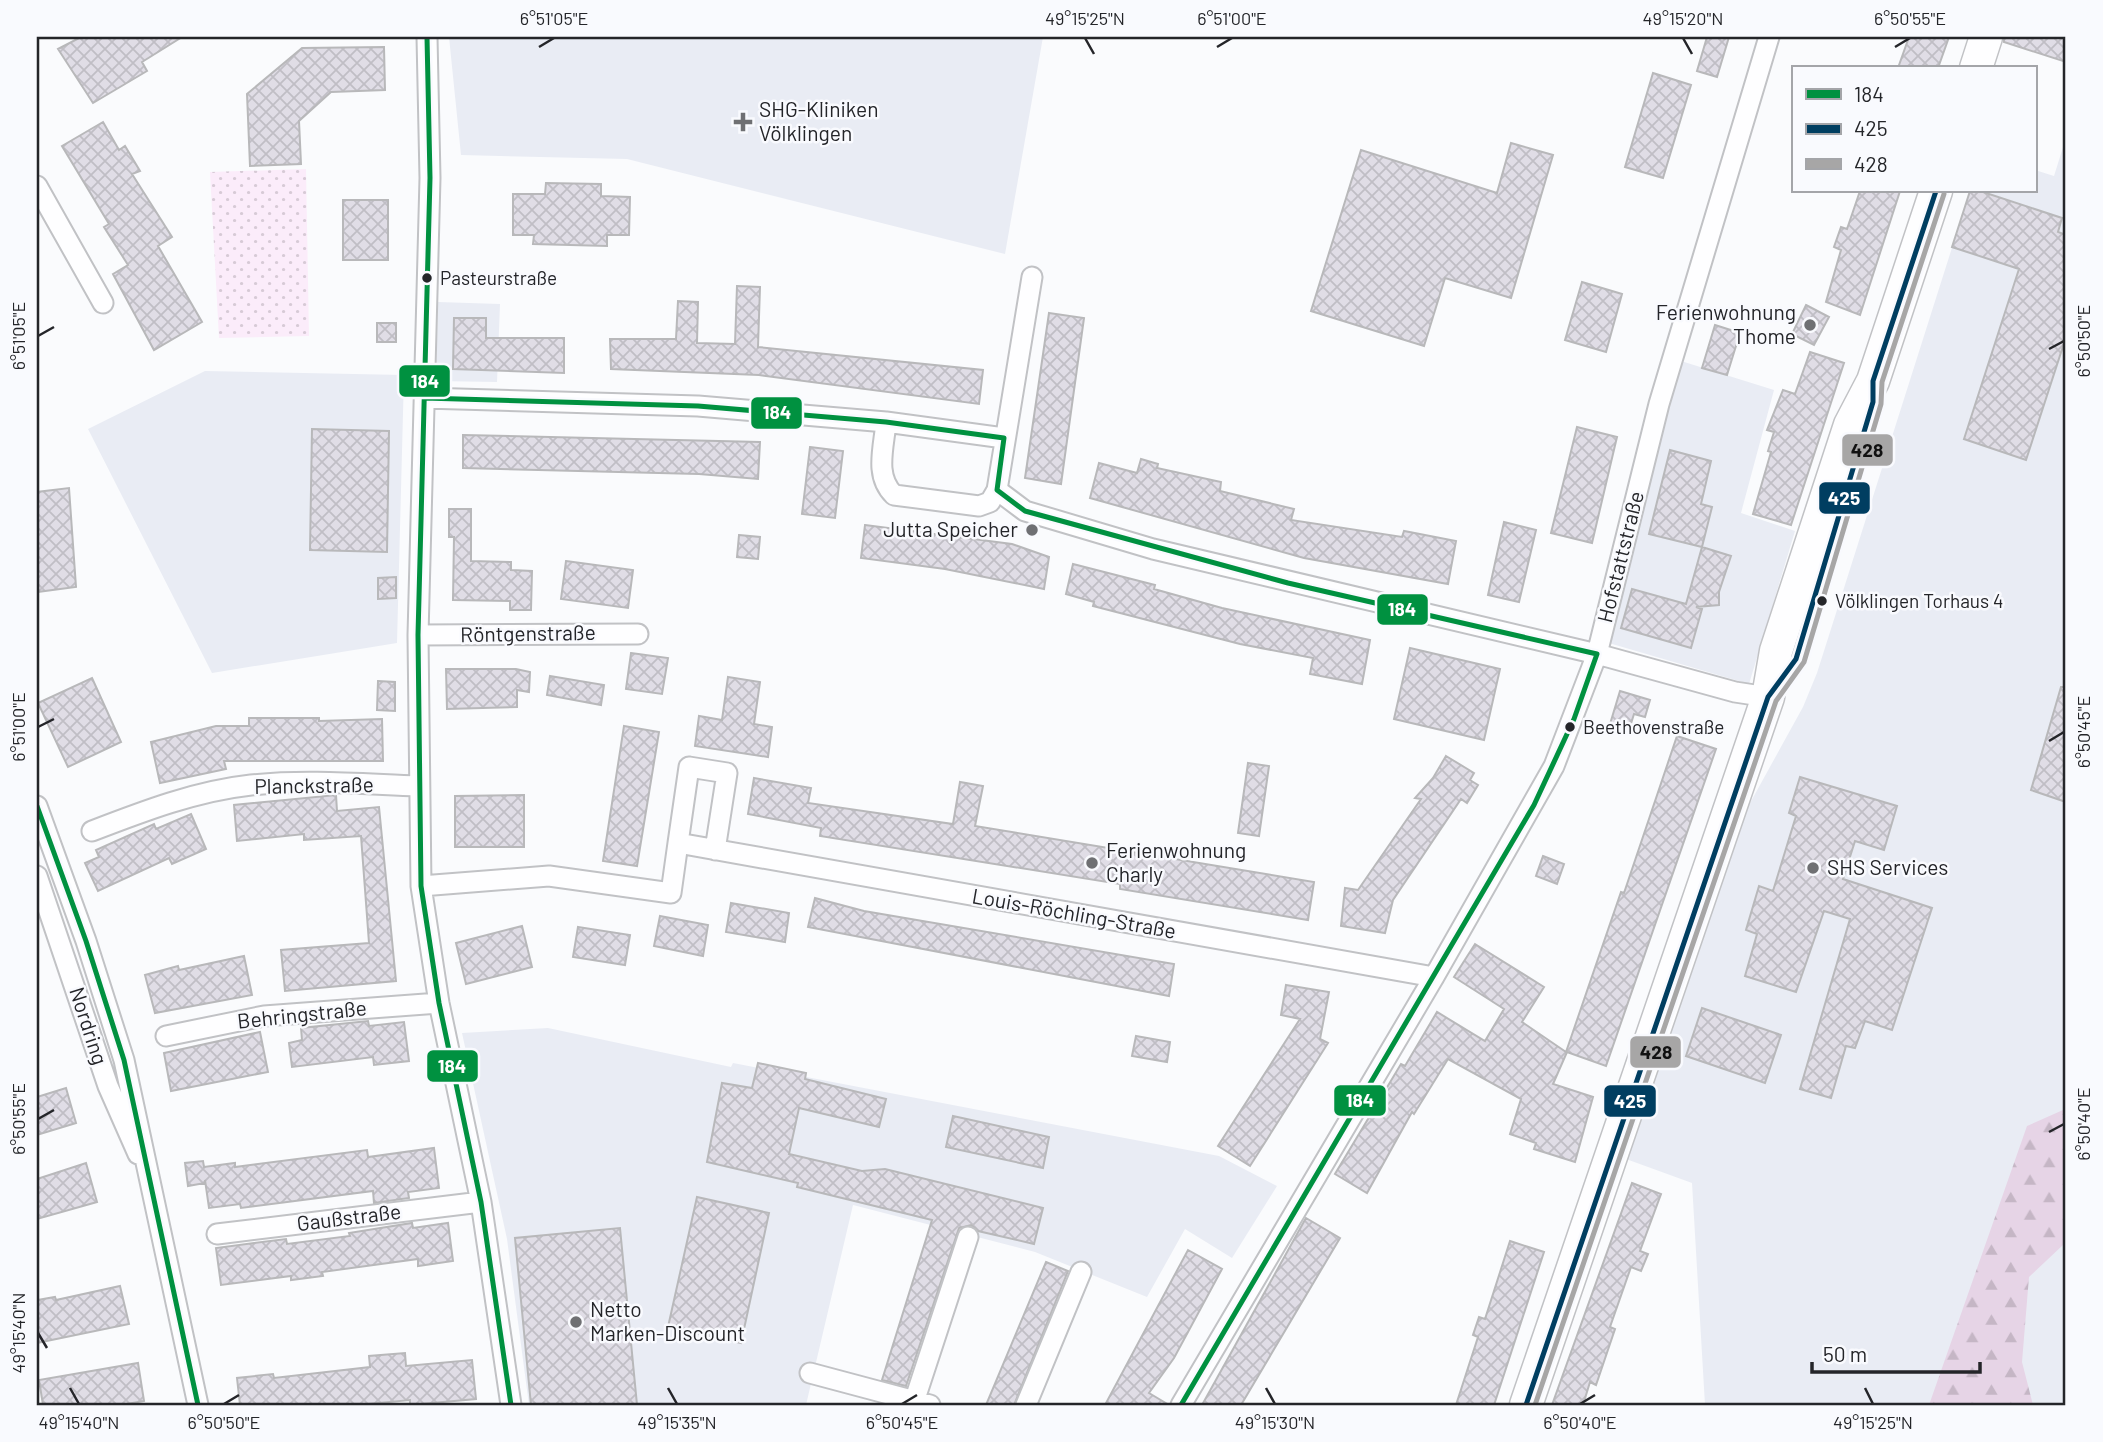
<svg xmlns="http://www.w3.org/2000/svg" width="2103" height="1442" viewBox="0 0 2103 1442" font-family="Barlow,sans-serif">
	<defs>
		<pattern id="forest-firs" width="22" height="20" patternUnits="userSpaceOnUse" patternTransform="scale(1.75)"><rect width="22" height="20" fill="#e6d4e6"/><path d="M5 1l3.5 6h-7zM16 11l3.5 6h-7z" fill="#c5b6c5"/></pattern>
		<pattern id="park-dots" width="8" height="8" patternUnits="userSpaceOnUse" patternTransform="scale(1.75)"><rect width="8" height="8" fill="#fbecfa"/><path d="M2 2h.1M6 6h.1" fill="none" stroke="#d7cad6" stroke-width="1.8" stroke-linecap="round"/></pattern>
		<pattern id="building-cross-hatch" width="8" height="8" patternUnits="userSpaceOnUse" patternTransform="scale(1.75)"><rect width="8" height="8" fill="#e0dde6"/><path d="M0 0l8 8M0 8l8-8" fill="none" stroke="#c0bec5"/></pattern>
	</defs>
	<rect width="100%" height="100%" fill="#fafbfd"/>
	<path fill="#e9ecf4" d="M449,37h594l-38,217 -378,-95 -166,-4z
		M2064,144l2,1261h-361l-13,-222 -66,-24 118,-345 59,-107 14,-34 153,-482h65v-21l19,6z
		M438,302l62,2 -3,78 -61,-1z
		M1681,361l93,29 -33,123 54,18 -46,153 -147,-43z
		M205,371l199,4 -7,268 -185,30 -124,-244z
		M548,1028l183,39 2,-4 486,93 58,30 -45,72 -47,-29 -38,68 -112,-45 -182,-47 -47,200h-277l-22,-166 -45,-206z"/>
	<path fill="url(#forest-firs)" d="M2063,1110l3,2v135l-3,-2 -34,32 -7,85 11,43h-104l98,-279z"/>
	<path fill="url(#park-dots)" d="M306,169l3,167 -90,2 -9,-166z"/>
	<path fill="url(#building-cross-hatch)" stroke="#b8b8ba" stroke-width="2" d="M81,37h101l-40,25 5,9 -54,32 -35,-54z
		M1707,37h22l-12,40 -20,-6z
		M1909,37h40l-11,31h-40z
		M2004,37l62,1v24l-62,-20z
		M384,47l1,43 -54,2 -32,29 2,43 -51,2 -3,-72 55,-46z
		M1653,73l38,12 -28,93 -38,-11z
		M103,122l16,28 6,-4 15,25 -8,3 40,63 -14,9 44,76 -48,28 -41,-76 15,-9 -24,-38 5,-3 -47,-78z
		M1511,143l42,12 -42,143 -66,-20 -21,68 -113,-35 50,-161 136,43z
		M546,183l55,1v12l29,1 -1,38h-22v11l-74,-2 1,-9h-21v-41h32z
		M1860,191h40l-40,124 -34,-13 15,-52 -7,-3 7,-20 6,2z
		M1970,191h10l82,27 -4,14 8,3v102l-40,123 -62,-21 55,-170 -67,-22z
		M343,200h45v60h-45z
		M1582,282l40,12 -16,58 -41,-12z
		M737,286l23,1 -2,60 225,23 -4,34 -220,-29 -148,-6 -1,-30h66l2,-38 20,1 -1,41 38,1z
		M1806,305l23,12 -15,28 -22,-11z
		M1049,313l35,5 -23,166 -36,-6z
		M454,318h32v20h78v35l-111,-4z
		M377,323h19v19h-19z
		M1715,325l25,8 -13,42 -25,-7z
		M1810,352l34,11 -53,162 -38,-11 18,-62 -3,-1 6,-19 -7,-2 16,-40 12,4z
		M1577,427l40,10 -25,106 -41,-10z
		M312,429l77,2 -2,121 -77,-2z
		M463,435l297,7 -2,37 -59,-5 -236,-6z
		M810,447l33,4 -8,67 -33,-4z
		M1670,450l41,11 -10,43 11,3 -10,40 -53,-13z
		M1141,459l17,5 -1,4 64,14 -1,9 74,18 -3,11 111,17 2,-6 52,10 -8,43 -144,-26 -214,-60 9,-35 38,10z
		M69,488l7,99 -39,5v-100z
		M449,509h22v52l40,1v8l21,1 -1,39h-21v-9l-57,-1 1,-63h-5z
		M1504,522l32,8 -17,72 -31,-7z
		M865,525l147,19 37,13 -5,32 -99,-20 -84,-11z
		M739,535l21,2 -2,22 -21,-2z
		M1702,547l29,9 -12,36v13l-23,2 6,2 -11,39 -70,-20 11,-39 54,15z
		M566,561l67,9 -5,38 -67,-9z
		M1073,564l82,21 -1,4 68,19 148,32 -8,44 -52,-10 3,-16 -73,-14 -147,-38 1,-4 -28,-8z
		M396,577v21l-18,1v-21z
		M1410,648l90,21 -16,71 -90,-21z
		M631,653l37,5 -6,36 -36,-5z
		M446,669h70l14,3 -1,20 -12,-2v17l-70,2z
		M550,676l54,9 -3,20 -54,-10z
		M728,677l32,5 -6,42 18,3 -4,30 -73,-11 4,-30 23,4z
		M92,678l29,64 -53,25 -30,-64z
		M378,681l17,1v29l-18,-1z
		M2061,687h5v115l-35,-12z
		M1620,691l30,9 -5,17 -11,-3 -5,16 -19,-6z
		M249,718h70v3l63,-2 1,42h-159l2,8 -66,14 -9,-41 65,-16h33z
		M624,726l35,6 -22,134 -34,-5z
		M1677,736l39,13 -110,317 -39,-14 -14,32 40,13 -18,65 -41,-13 2,-6 -26,-9 11,-35 -73,-40 -34,55 -2,-2 -45,81 -32,-19 66,-110 4,2 32,-54 48,29 19,-32 -50,-32 21,-33 69,43 -22,35 44,30 55,-160 3,1z
		M1446,756l28,17 -4,7 8,5 -11,18 -6,-4 -68,101 -8,33 -44,-7 4,-38 13,2 63,-91 -6,-1 18,-20z
		M1248,763l21,3 -10,70 -21,-3z
		M1800,777l97,29 -13,44 -29,-9 -12,38 89,29 -40,122 -27,-9 -10,27 -9,-2 -15,52 -31,-9 50,-170 -26,-8 -28,81 -51,-16 12,-42 -11,-4 13,-44 14,5 23,-75 -7,-3z
		M754,778l57,10 -3,15 145,21 7,-42 23,4 -8,40 339,56 -6,38 -188,-31v-5l-300,-48 1,-8 -73,-14z
		M336,795l1,16 42,-4 17,174 -111,10 -4,-41 88,-7 -8,-107 -57,4v-6l-67,7 -3,-36z
		M524,795v52h-69v-51z
		M191,814l15,35 -34,15 -3,-6 -71,33 -13,-28 14,-6 -3,-7 58,-26 2,5z
		M1543,856l21,8 -7,20 -21,-8z
		M815,898l49,13 310,53 -5,32 -361,-69z
		M731,903l58,10 -4,29 -59,-10z
		M660,916l48,9 -5,31 -49,-10z
		M522,926l10,41 -66,17 -10,-41z
		M578,927l52,8 -5,30 -52,-8z
		M244,956l8,39 -97,18 -10,-38 33,-9 1,4z
		M1286,985l43,7 -9,47 8,4 -78,123 -32,-20 82,-127 -19,-4z
		M1702,1008l79,27 -16,48 -79,-27z
		M368,1021l1,5 35,-4 5,39 -35,4 -1,-8 -81,10 -3,-24 13,-3 -1,-12z
		M260,1032l8,40 -97,19 -7,-38z
		M1136,1036l34,6 -3,20 -35,-6z
		M758,1063l48,10 -1,6 81,20 -7,28 -80,-19 -10,46 73,17 23,-2 158,39 -9,36 -56,-13 -7,-6 -12,3 -53,158 -24,-6 50,-160 -135,-33 1,-4 -91,-21 15,-79 30,5z
		M66,1088l10,35 -39,12v-38z
		M953,1116l96,21 -6,31 -97,-21z
		M434,1148l5,40 -31,4 1,6 -35,5 -1,-12 -132,17 -1,-4 -31,4 -4,-28v3l-17,3 -3,-23 18,-2 1,6 31,-4v4l132,-17 1,7z
		M86,1163l11,39 -60,17v-40z
		M1632,1183l29,11 -21,57 8,3 -7,17 -10,-4 -21,60 5,2 -19,56 -6,-3 -7,23h-31z
		M697,1197l72,16 -28,130 -73,-16z
		M1306,1218l34,20 -99,167h-39z
		M412,1223l1,5 35,-5 5,38 -35,5v-7l-96,13 1,4 -32,4v-4l-70,9 -5,-37 70,-9 1,5 63,-8 -1,-3z
		M620,1228l17,177h-106l-16,-167z
		M1510,1241l34,11 -50,153h-38l22,-68 -5,-2 6,-18 6,2z
		M1188,1250l34,19 -48,89 -25,35 20,12h-64z
		M1046,1262l22,9 -54,134h-28z
		M120,1286l9,38 -92,19v-43l18,-3 1,3z
		M405,1353l1,13 66,-6 4,39 -66,6v-5l-53,5h-117l-3,-27 36,-4 1,4 96,-11 -1,-11z
		M138,1363l6,38 -23,4h-78l-4,-25z"/>
	<g fill="none" stroke-linecap="round" stroke-linejoin="round">
		<g stroke="#c1c2c5" stroke-width="23">
			<path id="street" d="M427,37l3,141 -12,457 3,251 18,117 42,199 30,203
				M37,186l66,117
				M424,398l274,8 188,16 118,16
				M886,422c-2,25 -12,54 8,73l85,11 11,-4 7,-12 35,-213
				M997,490l28,21 128,38 444,105 138,38 33,5
				M418,635l220,-1
				M37,806l49,135 38,119 74,345
				M92,831c52,-20 104,-40 159,-46 55,-6 112,-1 167,1
				M678,843l11,-76 38,6 -12,77
				M37,876l71,210 30,68
				M421,886l128,-10 122,17 7,-50 756,134
				M166,1036l98,-20 175,-13
				M217,1234l264,-32
				M810,1373l120,32
				M913,1405l55,-168
				M1026,1405l55,-133
				M1181,1405l253,-428 120,-211 43,-112 62,-250 110,-367"/>
		</g>
		<g stroke="#c1c2c5" stroke-width="35">
			<path id="primary" d="M1976,68l10,-31
				M1526,1405l242,-708 8,-46 74,-226 23,-44 63,-190"/>
		</g>
		<use href="#street" stroke="#fefeff" stroke-width="19"/>
		<use href="#primary" stroke="#fefeff" stroke-width="32"/>
		<g stroke="#f9fafe" stroke-width="10">
			<path id="bus-1" d="M427,37l3,141 -12,457 3,251 18,117 42,199 30,203
				M424,398l274,8 188,16 118,16 -7,52 28,21 263,72 309,71 -23,65 -40,86 -353,600
				M37,806l49,135 38,119 74,345"/>
		</g>
		<g stroke="#f9fafe" stroke-width="10">
			<path id="bus-2" d="M1526,1405l242,-708 28,-38 77,-257v-21l63,-190"/>
		</g>
		<g stroke="#f9fafe" stroke-width="10">
			<path id="bus-3" d="M1535,1405l241,-704 28,-39 77,-258 1,-22 62,-188"/>
		</g>
		<use href="#bus-1" stroke="#009140" stroke-width="5"/>
		<use href="#bus-2" stroke="#003e61" stroke-width="5"/>
		<use href="#bus-3" stroke="#a7a6a6" stroke-width="5"/>
	</g>
	<path fill="none" stroke="#242529" stroke-width="2.5" d="M1085,38l9,16M1683,38l9,16M539,47l15,-9M1217,47l15,-9M1895,47l15,-9M38,336l16,-9M2049,349l15,-8M38,727l16,-8M2049,741l15,-9M38,1119l16,-9M2049,1132l15,-8M38,1333l9,15M70,1388l9,16M668,1388l9,16M1266,1388l9,16M1865,1388l8,16M224,1404l15,-9M902,1404l15,-9M1580,1404l15,-9"/>
	<g fill="#6f7073" stroke="#f9fafe" stroke-width="2.5">
		<path d="M739.5 111.5h7v7h7v7h-7v7h-7v-7h-7v-7h7z"/>
		<circle cx="1810" cy="325" r="7"/>
		<circle cx="1032" cy="530" r="7"/>
		<circle cx="1092" cy="863" r="7"/>
		<circle cx="1813" cy="868" r="7"/>
		<circle cx="576" cy="1322" r="7"/>
	</g>
	<g fill="#242529" stroke="#f9fafe" stroke-width="2.5">
		<circle cx="427" cy="278" r="6"/>
		<circle cx="1822" cy="601" r="6"/>
		<circle cx="1570" cy="727" r="6"/>
	</g>
	<g text-anchor="middle" stroke-width="5" stroke-linejoin="round" paint-order="stroke">
		<g font-size="19" fill="#242529" stroke="#f9fafe" text-anchor="start">
			<text x="440" y="285">Pasteurstraße</text>
			<text x="1835" y="608">Völklingen Torhaus 4</text>
			<text x="1583" y="734">Beethovenstraße</text>
		</g>
		<g font-size="21" fill="#242529" stroke="#f9fafe" text-anchor="start">
			<text x="759" y="117">SHG-Kliniken<tspan x="759" dy="24">Völklingen</tspan></text>
			<text x="1796" y="320" text-anchor="end">Ferienwohnung<tspan x="1796" dy="24">Thome</tspan></text>
			<text x="1018" y="537" text-anchor="end">Jutta Speicher</text>
			<text x="1106" y="858">Ferienwohnung<tspan x="1106" dy="24">Charly</tspan></text>
			<text x="1827" y="875">SHS Services</text>
			<text x="590" y="1317">Netto<tspan x="590" dy="24">Marken-Discount</tspan></text>
		</g>
		<g font-size="21" fill="#242529" stroke="#f9fafe">
			<text transform="translate(1621 557) rotate(-76)" y="7">Hofstattstraße</text>
			<text transform="translate(528 634) rotate(-1)" y="7">Röntgenstraße</text>
			<text transform="translate(314 786) rotate(-1)" y="7">Planckstraße</text>
			<text transform="translate(1074 914) rotate(10)" y="7">Louis-Röchling-Straße</text>
			<text transform="translate(302 1015) rotate(-6)" y="7">Behringstraße</text>
			<text transform="translate(88 1026) rotate(72)" y="7">Nordring</text>
			<text transform="translate(349 1218) rotate(-7)" y="7">Gaußstraße</text>
		</g>
	</g>
	<g stroke="#f9fafe" stroke-width="2.5">
		<rect x="398" y="364" width="53" height="34" rx="7" fill="#009140"/>
		<rect x="750" y="396" width="53" height="34" rx="7" fill="#009140"/>
		<rect x="1841" y="433" width="53" height="34" rx="7" fill="#a7a6a6"/>
		<rect x="1818" y="481" width="53" height="34" rx="7" fill="#003e61"/>
		<rect x="1376" y="593" width="53" height="33" rx="7" fill="#009140"/>
		<rect x="1629" y="1035" width="53" height="34" rx="7" fill="#a7a6a6"/>
		<rect x="426" y="1049" width="53" height="34" rx="7" fill="#009140"/>
		<rect x="1333" y="1084" width="54" height="33" rx="7" fill="#009140"/>
		<rect x="1603" y="1084" width="54" height="34" rx="7" fill="#003e61"/>
	</g>
	<g font-size="19" text-anchor="middle" font-weight="bold" fill="#fff">
		<text x="425" y="388">184</text>
		<text x="777" y="419">184</text>
		<text x="1844" y="505">425</text>
		<text x="1402" y="616">184</text>
		<text x="452" y="1073">184</text>
		<text x="1360" y="1107">184</text>
		<text x="1630" y="1108">425</text>
	</g>
	<g font-size="19" text-anchor="middle" font-weight="bold" fill="#111">
		<text x="1867" y="457">428</text>
		<text x="1656" y="1059">428</text>
	</g>
	<rect width="2103" height="1442" fill="none" stroke="#f9fafe" stroke-width="77"/>
	<rect x="1792" y="66" width="245" height="126" fill="#f9fafe" stroke="#a4a5a9" stroke-width="2"/>
	<rect x="1806" y="89" width="35" height="10" fill="#009140" stroke="#a4a5a9" stroke-width="2"/>
	<text x="1854" y="102" font-size="21" fill="#242529">184</text>
	<rect x="1806" y="124" width="35" height="10" fill="#003e61" stroke="#a4a5a9" stroke-width="2"/>
	<text x="1854" y="136" font-size="21" fill="#242529">425</text>
	<rect x="1806" y="159" width="35" height="10" fill="#a7a6a6" stroke="#a4a5a9" stroke-width="2"/>
	<text x="1854" y="172" font-size="21" fill="#242529">428</text>
	<path d="M1812 1362v10h168v-10" fill="none" stroke="#242529" stroke-width="3.5"/>
	<text x="1823" y="1362" font-size="21" fill="#242529" stroke="#f9fafe" stroke-width="5" paint-order="stroke">50 m</text>
	<rect x="38" y="38" width="2026" height="1366" fill="none" stroke="#242529" stroke-width="2.5"/>
	<g font-size="18" text-anchor="middle" fill="#242529">
		<text x="554" y="25">6°51'05"E</text>
		<text x="1085" y="25">49°15'25"N</text>
		<text x="1232" y="25">6°51'00"E</text>
		<text x="1683" y="25">49°15'20"N</text>
		<text x="1910" y="25">6°50'55"E</text>
		<text transform="translate(19 336) rotate(-90)" y="6">6°51'05"E</text>
		<text transform="translate(2084 341) rotate(-90)" y="6">6°50'50"E</text>
		<text transform="translate(19 727) rotate(-90)" y="6">6°51'00"E</text>
		<text transform="translate(2084 732) rotate(-90)" y="6">6°50'45"E</text>
		<text transform="translate(19 1119) rotate(-90)" y="6">6°50'55"E</text>
		<text transform="translate(2084 1124) rotate(-90)" y="6">6°50'40"E</text>
		<text transform="translate(19 1333) rotate(-90)" y="6">49°15'40"N</text>
		<text x="79" y="1429">49°15'40"N</text>
		<text x="224" y="1429">6°50'50"E</text>
		<text x="677" y="1429">49°15'35"N</text>
		<text x="902" y="1429">6°50'45"E</text>
		<text x="1275" y="1429">49°15'30"N</text>
		<text x="1580" y="1429">6°50'40"E</text>
		<text x="1873" y="1429">49°15'25"N</text>
	</g>
</svg>
